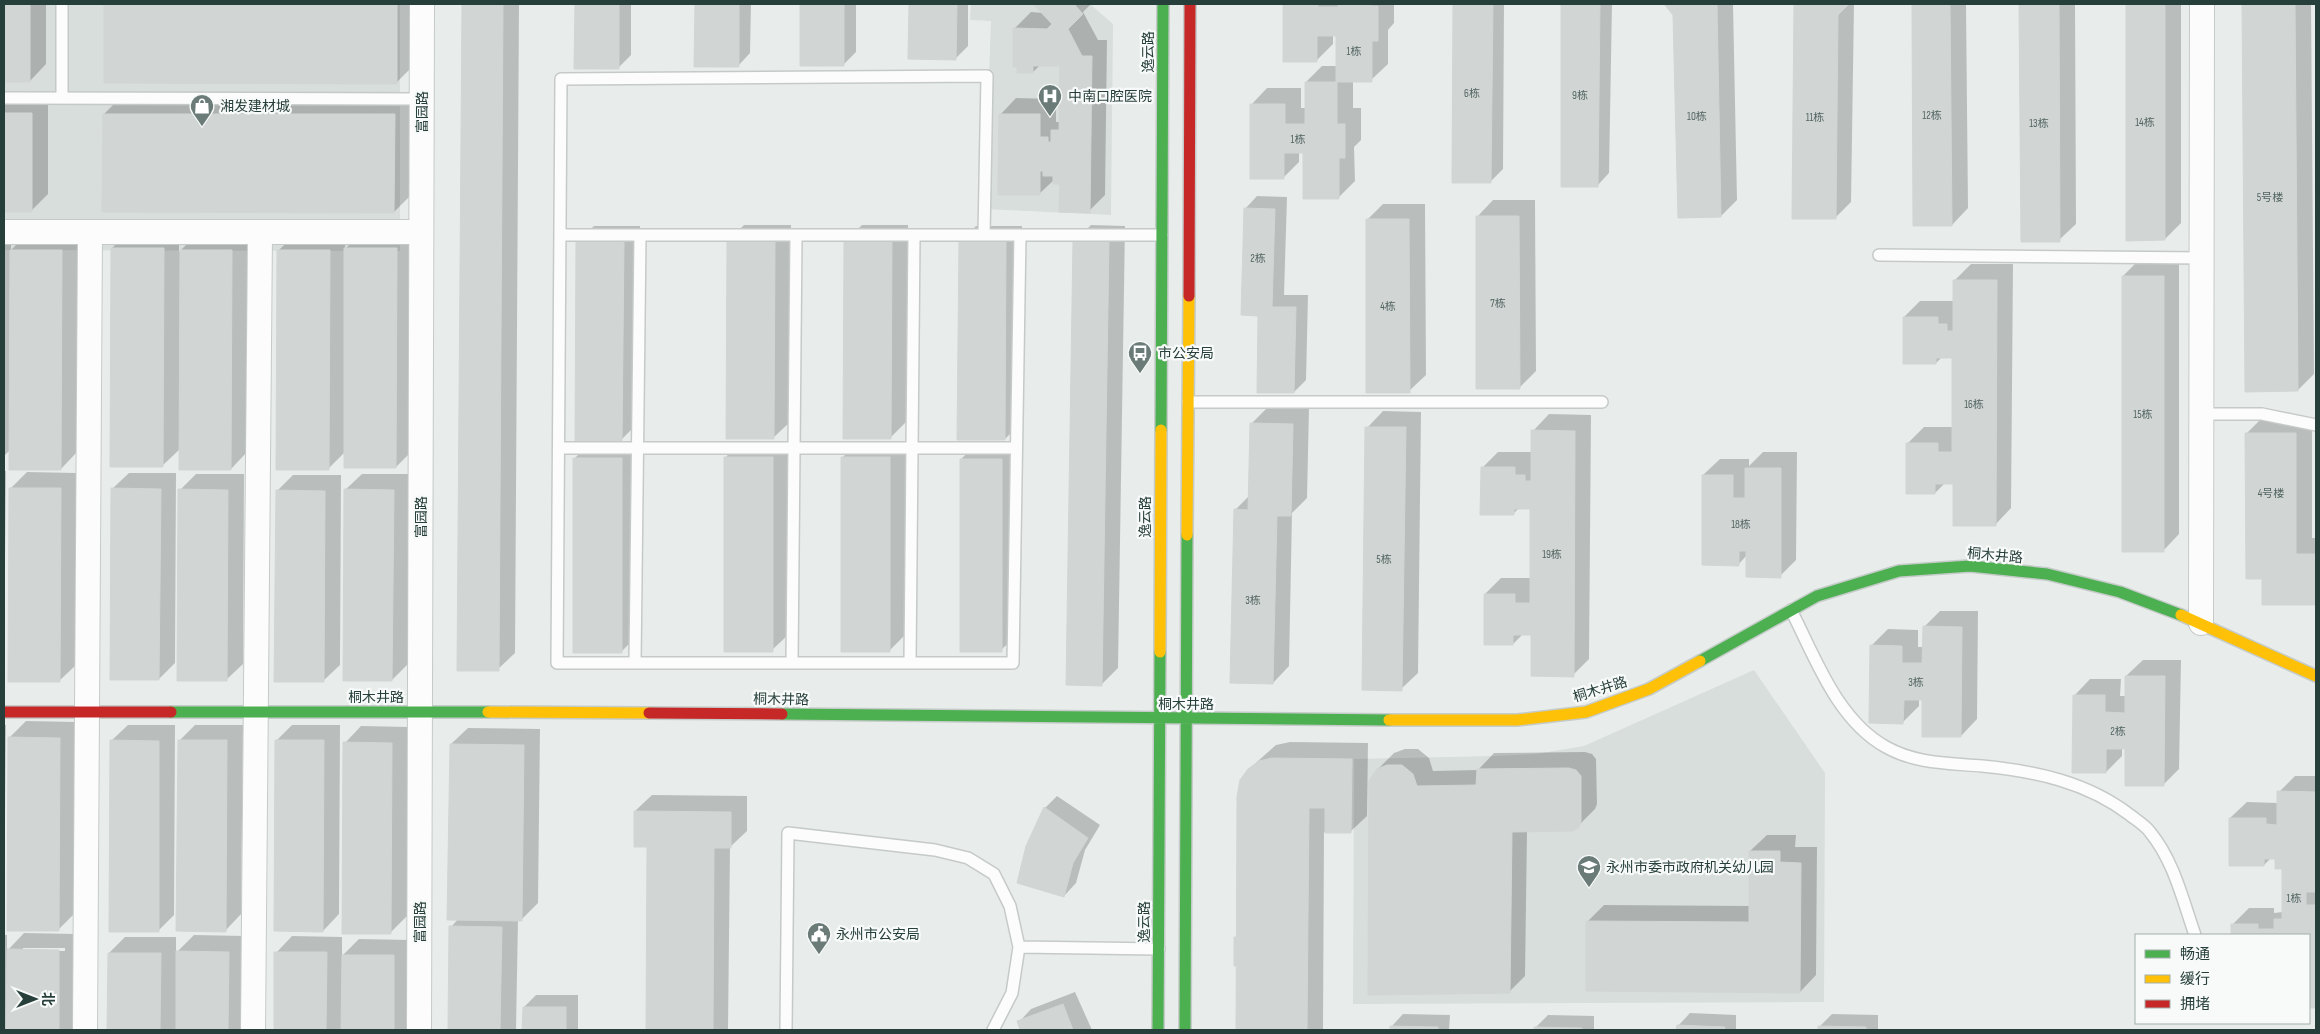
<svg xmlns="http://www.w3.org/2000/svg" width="2320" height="1034" viewBox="0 0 2320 1034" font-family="'Sofia Sans Condensed','Noto Sans SC',sans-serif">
	<rect width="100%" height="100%" fill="#e8edeb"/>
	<path fill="#d7dedb" d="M4,4h396v247l-396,-1z
		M971,4h119l23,20 -2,191 -127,-6 7,-188 -21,-1z
		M1754,670l71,103 -1,229 -471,2 1,-245 140,-3 42,-2 48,-8z"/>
	<path fill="#0003" fill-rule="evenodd" d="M4,4h42v60l-16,17h-26z
		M105,4h308v62l-16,16h-292z
		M463,4h56l-4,649 -17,16h-39z
		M576,4h55v51l-13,13h-42z
		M696,4h55l-1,49 -12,13h-42z
		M802,4h54v48l-12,12h-43z
		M910,4h58v42l-12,12h-47z
		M1035,4h56l-8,8 15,28h9l-2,155 -16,16 -34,-32 -16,15 -39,-79 16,-17 40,1v23h5v-57h-21l-7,7 -19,-43 17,-17 12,1z
		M1284,4h110v19l-6,7v34l-17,16h-18v28h8v32l-7,7 1,34 -17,17 -34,-46h-5v10l-16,16 -32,-73 16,-17h34v20h5v-26l16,-16h16l-1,-31h-4v9l-17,17h-32z
		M1454,4h50l-1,165 -12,12 -38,1z
		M1562,4h50l-3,169 -12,13h-35z
		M1665,4h68l4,196 -16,16 -46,-202z
		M1796,4h58l-3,198 -16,16 -42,-1z
		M1913,4h53l2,204 -16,17h-38z
		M2020,4h55l1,220 -17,16 -37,1z
		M2127,4h54v219l-16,16h-38z
		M2244,4h67l3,370 -16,16h-52z
		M4,98h44v96l-17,17h-27z
		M120,98l291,1 -1,97 -16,16 -290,-98z
		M1257,196l30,1 -3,98h24l-2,85 -12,12 -34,-78 -15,-105z
		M1493,200h42l1,171 -17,17 -42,-171z
		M1383,204h42l1,171 -17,16 -42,-171z
		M744,225h47l-1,197 -17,16 -45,-197z
		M862,225h46l-2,197 -16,16 -45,-197z
		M1091,225l34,1 -7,442 -16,16 -28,-442z
		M594,226h46l-2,197 -16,16 -45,-197z
		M976,226h46l-1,197 -16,16 -45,-197z
		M129,232h50v20l18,-18h51l-1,218 -16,17 -51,-20 -18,17 -50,-218z
		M362,232h51l-1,219 -16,16 -51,-15 -17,17 -50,-218 17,-17 51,1 -1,14z
		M4,234h7v16l16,-16h51l-1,218 -16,17 -51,-19 -6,6z
		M2139,260h40v274l-16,17 -40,-275z
		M1971,264h42l-2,244 -16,17 -41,-42h-9l-10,10 -28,-49 17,-17h29v-70h-11l-6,6 -32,-46 16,-16h34l1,-21z
		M1268,407l41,1 -2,90 -15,15 -3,153 -16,17 -38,-173 15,-15 2,-72z
		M1383,411l38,1 -3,261 -17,16 -34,-261z
		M1549,414l42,1 -2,244 -16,16 -41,-41h-9l-10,10 -28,-50 16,-16h30v-71h-11l-6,6 -32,-45 16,-16h34l1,-21z
		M2263,417h49v121h4v66h-53v-27l-17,-143z
		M741,441h47l1,193 -17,16 -47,-192z
		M859,441h47v193l-16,16 -48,-192z
		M590,443h47l1,192 -17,17 -47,-193z
		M978,443h40v191l-17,16 -40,-191z
		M1763,452h34l-1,108 -16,16 -33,-21 -9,10 -35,-90 17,-16h29v7z
		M4,471h2l-2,191z
		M27,472l49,1v192l-17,16 -49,-192z
		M129,473h47l-1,190 -16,16 -47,-190z
		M196,474h48l-1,190 -17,16 -46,-190z
		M362,474h47l-1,190 -16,16 -47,-190z
		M293,475h48l-1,190 -17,16 -46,-190z
		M1940,611h38l-1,108 -16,17 -37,-37h-5v7l-16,16 -32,-76 17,-17 30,1v17h6v-20z
		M2143,660h38l-2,109 -16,16 -37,-37h-4v8l-16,16 -32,-76 16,-17h31l-1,17h6v-20z
		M26,721l50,1 -1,191 -17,17 -49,-192z
		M4,725h2l-2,190z
		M128,725h47l-1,190 -16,16 -47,-190z
		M195,725h48l-2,189 -16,17 -46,-190z
		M292,725h48l-1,189 -16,17 -47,-190z
		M361,726l47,1 -1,189 -16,16 -46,-189z
		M468,728l72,1 -2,174 -16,16h-4l-2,111h-67l2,-103 8,-9 -8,-174z
		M1290,742l78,1 -1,73 -17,16h-26l-1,198h-86l1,-233 11,-28 27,-24z
		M1405,749h13l11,9 4,13 45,-1 16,-17 91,-1 7,2 4,5 1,45 -2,5 -17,17 -51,5 -2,145 -16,16 -131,-223 16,-16z
		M2295,776h21v230h-7v-71h-77l1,-11 16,-16h25v5l9,-1v-44l-6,-10h-6l-7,7 -34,-47 17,-16 31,1 1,-11z
		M652,795l95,1v35l-17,16 -2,183h-81l1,-184 -13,-35z
		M1057,796l43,29 -15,25 -9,33 -12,13 -19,-88z
		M1767,835h29l-1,12h22l-1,128 -16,17 -212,-71 16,-16 146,1v-55z
		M24,933l51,1 -1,96h-70v-95h3v16zM23,948h42v3h-42z
		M194,935l51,1 -1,94h-135v-77l16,-16h51v16z
		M292,936l50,1v19l17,-17 51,1 -1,90h-134l1,-77z
		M1075,992l17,38h-70l-3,-8 12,-13z
		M536,995h42v35h-55l1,-23z
		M1690,1013l46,2v15h-58v-4z
		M1403,1014l47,1 -1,15h-58v-3z
		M1832,1014l46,1v15h-59v-3z
		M1548,1015l46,1v14h-58v-3z"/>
	<path fill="#d1d5d4" stroke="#d1d6d4" d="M4,4h21l-1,73h-20z
		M4,4h26v78h-26z
		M104,4h293v80l-293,-1z
		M126,4h45v16h-3v4h3v15l-3,1v28h-38v-18h-15v-42h11z
		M220,4h55v74h-55z
		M336,4h55l-1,77h-54z
		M462,4h41l-4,667h-42z
		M575,4h44v65h-45z
		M695,4h44v63h-45z
		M800,4h44v62h-44z
		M909,4h48l-1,56 -48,-1z
		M1033,4h41l9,10 -15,15 14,27h10l-2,157 -31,-1 1,-28h-7v-8h-10v-5h-3v24h-42l1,-81h41v23h8v5h3v-12h8l1,-64h-27v7h-16v-6h-4v-39l34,1 5,-5z
		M1283,4h35v3h20v-3h33v2h7v35h-6v41h-36v-46h-19v26h-34z
		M1453,4h40l-2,179h-39z
		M1561,4h39l-2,183h-37z
		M1664,4h53l4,213 -43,1 -5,-203z
		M1794,4h55l-11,11 -2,204h-44z
		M1912,4h38l2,222h-39z
		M2019,4h40l1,238h-39z
		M2126,4h39v236l-39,1z
		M2242,4h53l3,387 -53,1z
		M1305,82h32v42h8v34h-6v41h-36v-46h-19v26h-34v-75h35v20h20z
		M4,113h28v99h-28z
		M103,114h292l-1,99 -292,-1z
		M4,122h15l-1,83h-14z
		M116,123h58l-1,83h-58z
		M230,123h55l-1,84h-54v-13h10v-55h-11z
		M338,124l53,1 -1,85 -53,-1z
		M1244,208l31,1 -3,98h24l-2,86h-37l1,-77 -17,-1z
		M1476,216h43l1,173h-44z
		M1366,219h43l1,174h-44z
		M727,241h48l-1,198h-48z
		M844,241h48l-1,198h-48z
		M1073,241l36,1 -7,444 -36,-1z
		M576,242h48l-2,199h-47z
		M959,242h47l-1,198h-48z
		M111,248h53l-1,219h-53z
		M344,248h53l-1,220h-52z
		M10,250h52l-1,220h-52z
		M180,250h52l-1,220h-52z
		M277,250h53l-1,220h-53z
		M2122,276h42v276h-42z
		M1953,280h44l-1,246h-43v-42h-18v10h-29v-51h32v9h14v-94h-16v6h-33v-47h35v7h9v7h6z
		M1250,423l43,1 -2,92h-14l-4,168 -43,-1 4,-174 14,1z
		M1365,427h41l-4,264 -40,-1z
		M1531,430l44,1 -1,246 -43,-1v-41h-18v10h-29v-51h31v9h15v-94h-16v6h-34l1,-48h34v8h10v6h6z
		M2245,433h51v121h20v51h-54v-26h-16z
		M724,457h49v195h-49z
		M841,457h49v195h-49z
		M573,458h49v195h-49z
		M960,459h42v193h-42z
		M1745,468h36v110l-35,-1v-26h-7v15l-37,-1v-90h31v23h12z
		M9,488h52l-1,194h-52z
		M111,488l50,1 -2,191h-49z
		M178,489l50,1 -1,191h-50z
		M344,489l50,1 -2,191h-49z
		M276,490l49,1 -1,191h-50z
		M1923,626l39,1 -1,110h-39v-37h-18l-1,24 -34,-1 1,-78 32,1v17h20z
		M2125,676h40l-1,110h-39v-37h-19v24h-34l1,-78h32v17l20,1z
		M8,737l52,1 -1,193h-52z
		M110,740l49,1v191h-50z
		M178,740h49l-1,192 -50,-1z
		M275,740h49l-1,192 -49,-1z
		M343,742l49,1 -1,191h-49z
		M450,744l74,1 -2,176 -75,-1z
		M1272,758l80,1 -1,74h-26v-25h-16l-2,222h-71l1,-233 3,-17 8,-11 11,-8z
		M1387,765h15l11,9 4,12 59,-1 1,-16 92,-1 7,2 5,6v45l-2,6 -6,4 -61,1 -2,161 -142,2 1,-214 8,-12z
		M2277,791l39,1v100h-10v13h10v103h-7v-73h-78v-11h27v5h16v-10h8v-50h-7v-10h-11v7h-35v-48h37v6l11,1z
		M1044,807l44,31 -15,25 -9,34 -47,-14 9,-37z
		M634,811l97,1v36h-17l-1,182h-67l1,-183h-13z
		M1749,851h31v11l21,1 -1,130 -214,-2v-70l163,1z
		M648,864h65l-1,164h-64z
		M1253,912h50v79l-50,-1v-24h-19v-29h19z
		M449,926l53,1 -2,103h-52z
		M7,949l52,1v80h-53z
		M176,951l53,1 -1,78h-52z
		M274,952h53l-1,78h-52z
		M108,953h53l-1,77h-53z
		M342,955h52v75h-53z
		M1242,992l51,1 -1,37h-50z
		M1063,1004l10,26h-53l-3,-9z
		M523,1007h43v23h-44z
		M1677,1025l48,2 -1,3h-48z
		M1390,1026l48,1v3h-48z
		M1818,1026l48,1v3h-48z
		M1534,1027l48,1v2h-48z"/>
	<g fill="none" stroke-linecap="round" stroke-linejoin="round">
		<g stroke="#c5cac8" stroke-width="14">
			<path id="lane" d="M4,98l418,1
				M62,98v-94
				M560,235h602
				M984,235l3,-159 -426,3 -4,584h456l7,-428
				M1879,255l324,3
				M1188,402h414
				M2203,414h59l54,11
				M559,448h457
				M1791,610c24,47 46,110 95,137 30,17 63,16 96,19 53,5 105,16 148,49 6,5 15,10 20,17 24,29 33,69 45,103
				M635,663l5,-428
				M792,663l4,-428
				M910,663l4,-428
				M1019,947l140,2
				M786,1030l2,-197 147,17 33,8 26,16 16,32 9,41 -7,46 -19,37"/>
		</g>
		<g stroke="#c5cac8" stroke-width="26">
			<path id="street" d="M4,232h417
				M2201,623l1,-619
				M85,1030l5,-798
				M253,1030l7,-798
				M419,1030l3,-1026"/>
		</g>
		<g stroke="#c5cbc9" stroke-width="14">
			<path id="fast" d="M1161,430l2,-426
				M1700,661l117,-65 82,-25 71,-5 77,8 73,18 61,23
				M171,712h317
				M782,714l607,6
				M1158,1030l2,-378
				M1185,1030l2,-495"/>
		</g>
		<g stroke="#c5cbc9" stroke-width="14">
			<path id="slow" d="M1187,535l2,-239
				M2181,615l135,61
				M1160,652l1,-222
				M488,712l161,1
				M1389,720h128l69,-8 63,-23 51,-28"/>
		</g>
		<g stroke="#c5cbc9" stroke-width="14">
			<path id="jam" d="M1189,296l1,-292
				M4,712h167
				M649,713l133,1"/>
		</g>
		<use href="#lane" stroke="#fcfcfc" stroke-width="11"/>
		<use href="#street" stroke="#fcfcfc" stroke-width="24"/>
		<use href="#fast" stroke="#4caf50" stroke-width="11"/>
		<use href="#slow" stroke="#ffc107" stroke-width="11"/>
		<use href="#jam" stroke="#c62828" stroke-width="11"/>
	</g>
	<defs>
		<g id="hospital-pin" transform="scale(1.25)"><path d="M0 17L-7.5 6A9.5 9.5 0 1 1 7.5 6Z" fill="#6b7c78" stroke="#f7faf9"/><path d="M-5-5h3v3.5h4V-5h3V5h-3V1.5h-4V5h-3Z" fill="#fff"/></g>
		<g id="shop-pin" transform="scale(1.25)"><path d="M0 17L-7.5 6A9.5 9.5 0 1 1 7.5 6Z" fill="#6b7c78" stroke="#f7faf9"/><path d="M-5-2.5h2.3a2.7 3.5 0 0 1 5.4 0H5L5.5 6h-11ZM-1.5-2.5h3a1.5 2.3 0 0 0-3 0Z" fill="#fff"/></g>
		<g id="bus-pin" transform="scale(1.25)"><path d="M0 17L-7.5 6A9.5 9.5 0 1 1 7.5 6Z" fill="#6b7c78" stroke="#f7faf9"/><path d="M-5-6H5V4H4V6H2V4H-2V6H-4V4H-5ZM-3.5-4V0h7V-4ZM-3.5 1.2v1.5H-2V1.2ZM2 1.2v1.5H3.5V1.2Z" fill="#fff"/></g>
		<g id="school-pin" transform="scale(1.25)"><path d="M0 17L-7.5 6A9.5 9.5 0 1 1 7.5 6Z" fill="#6b7c78" stroke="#f7faf9"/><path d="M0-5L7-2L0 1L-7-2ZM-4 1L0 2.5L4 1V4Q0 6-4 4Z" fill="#fff"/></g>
		<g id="civic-pin" transform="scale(1.25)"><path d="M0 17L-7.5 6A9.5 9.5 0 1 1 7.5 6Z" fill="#6b7c78" stroke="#f7faf9"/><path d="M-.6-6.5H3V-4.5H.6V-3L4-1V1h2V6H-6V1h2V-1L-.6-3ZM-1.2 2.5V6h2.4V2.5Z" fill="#fff"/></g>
	</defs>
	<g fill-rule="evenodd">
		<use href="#hospital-pin" x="1050" y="96"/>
		<use href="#shop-pin" x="202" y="106"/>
		<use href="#bus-pin" x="1140" y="353"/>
		<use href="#school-pin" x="1589" y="867"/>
		<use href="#civic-pin" x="819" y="934"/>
	</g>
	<g text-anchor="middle" stroke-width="4.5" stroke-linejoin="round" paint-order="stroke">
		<g font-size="11" fill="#526561">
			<text x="1354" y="55">1栋</text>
			<text x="1472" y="97">6栋</text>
			<text x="1580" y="99">9栋</text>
			<text x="1932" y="119">12栋</text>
			<text x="1697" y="120">10栋</text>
			<text x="1815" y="121">11栋</text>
			<text x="2145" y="126">14栋</text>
			<text x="2039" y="127">13栋</text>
			<text x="1298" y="143">1栋</text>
			<text x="2270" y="201">5号楼</text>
			<text x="1258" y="262">2栋</text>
			<text x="1498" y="307">7栋</text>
			<text x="1388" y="310">4栋</text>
			<text x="1974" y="408">16栋</text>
			<text x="2143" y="418">15栋</text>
			<text x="2271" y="497">4号楼</text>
			<text x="1741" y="528">18栋</text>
			<text x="1552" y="558">19栋</text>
			<text x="1384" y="563">5栋</text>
			<text x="1253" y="604">3栋</text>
			<text x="1916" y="686">3栋</text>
			<text x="2118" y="735">2栋</text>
			<text x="2294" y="902">1栋</text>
		</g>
		<g font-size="14" fill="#273f3a" stroke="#f7faf9">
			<text transform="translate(1148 52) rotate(-90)" y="5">逸云路</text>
			<text transform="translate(422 112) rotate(-90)" y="5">富园路</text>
			<text transform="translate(421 517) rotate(-90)" y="5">富园路</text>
			<text transform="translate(1145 517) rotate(-90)" y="5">逸云路</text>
			<text transform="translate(1995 555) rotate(5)" y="5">桐木井路</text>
			<text transform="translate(1600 689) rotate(-17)" y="5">桐木井路</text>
			<text x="376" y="702">桐木井路</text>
			<text transform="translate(781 699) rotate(1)" y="5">桐木井路</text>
			<text x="1186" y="709">桐木井路</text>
			<text transform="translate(420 922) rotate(-90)" y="5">富园路</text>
			<text transform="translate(1144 922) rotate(-90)" y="5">逸云路</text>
		</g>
		<g font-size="14" fill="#273f3a" stroke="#f7faf9" text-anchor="start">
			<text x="1068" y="101">中南口腔医院</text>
			<text x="220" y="111">湘发建材城</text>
			<text x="1158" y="358">市公安局</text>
			<text x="1606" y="872">永州市委市政府机关幼儿园</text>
			<text x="836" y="939">永州市公安局</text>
		</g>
	</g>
	<rect width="2320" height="1034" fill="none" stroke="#273f3a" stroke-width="10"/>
	<rect x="2135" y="934" width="175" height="90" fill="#f7faf9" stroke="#a4afad"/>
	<rect x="2145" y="950" width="25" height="8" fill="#4caf50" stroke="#a4afad"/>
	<text x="2180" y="959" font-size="15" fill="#273f3a">畅通</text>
	<rect x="2145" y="975" width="25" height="8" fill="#ffc107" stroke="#a4afad"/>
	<text x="2180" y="984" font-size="15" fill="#273f3a">缓行</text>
	<rect x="2145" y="1000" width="25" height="8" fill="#c62828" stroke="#a4afad"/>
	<text x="2180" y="1009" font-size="15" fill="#273f3a">拥堵</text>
	<g transform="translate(35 999) rotate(90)" stroke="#f7faf9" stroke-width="4" paint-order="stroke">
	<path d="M0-4L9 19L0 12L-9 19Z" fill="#273f3a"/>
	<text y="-8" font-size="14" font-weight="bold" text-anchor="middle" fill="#273f3a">北</text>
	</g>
</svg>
